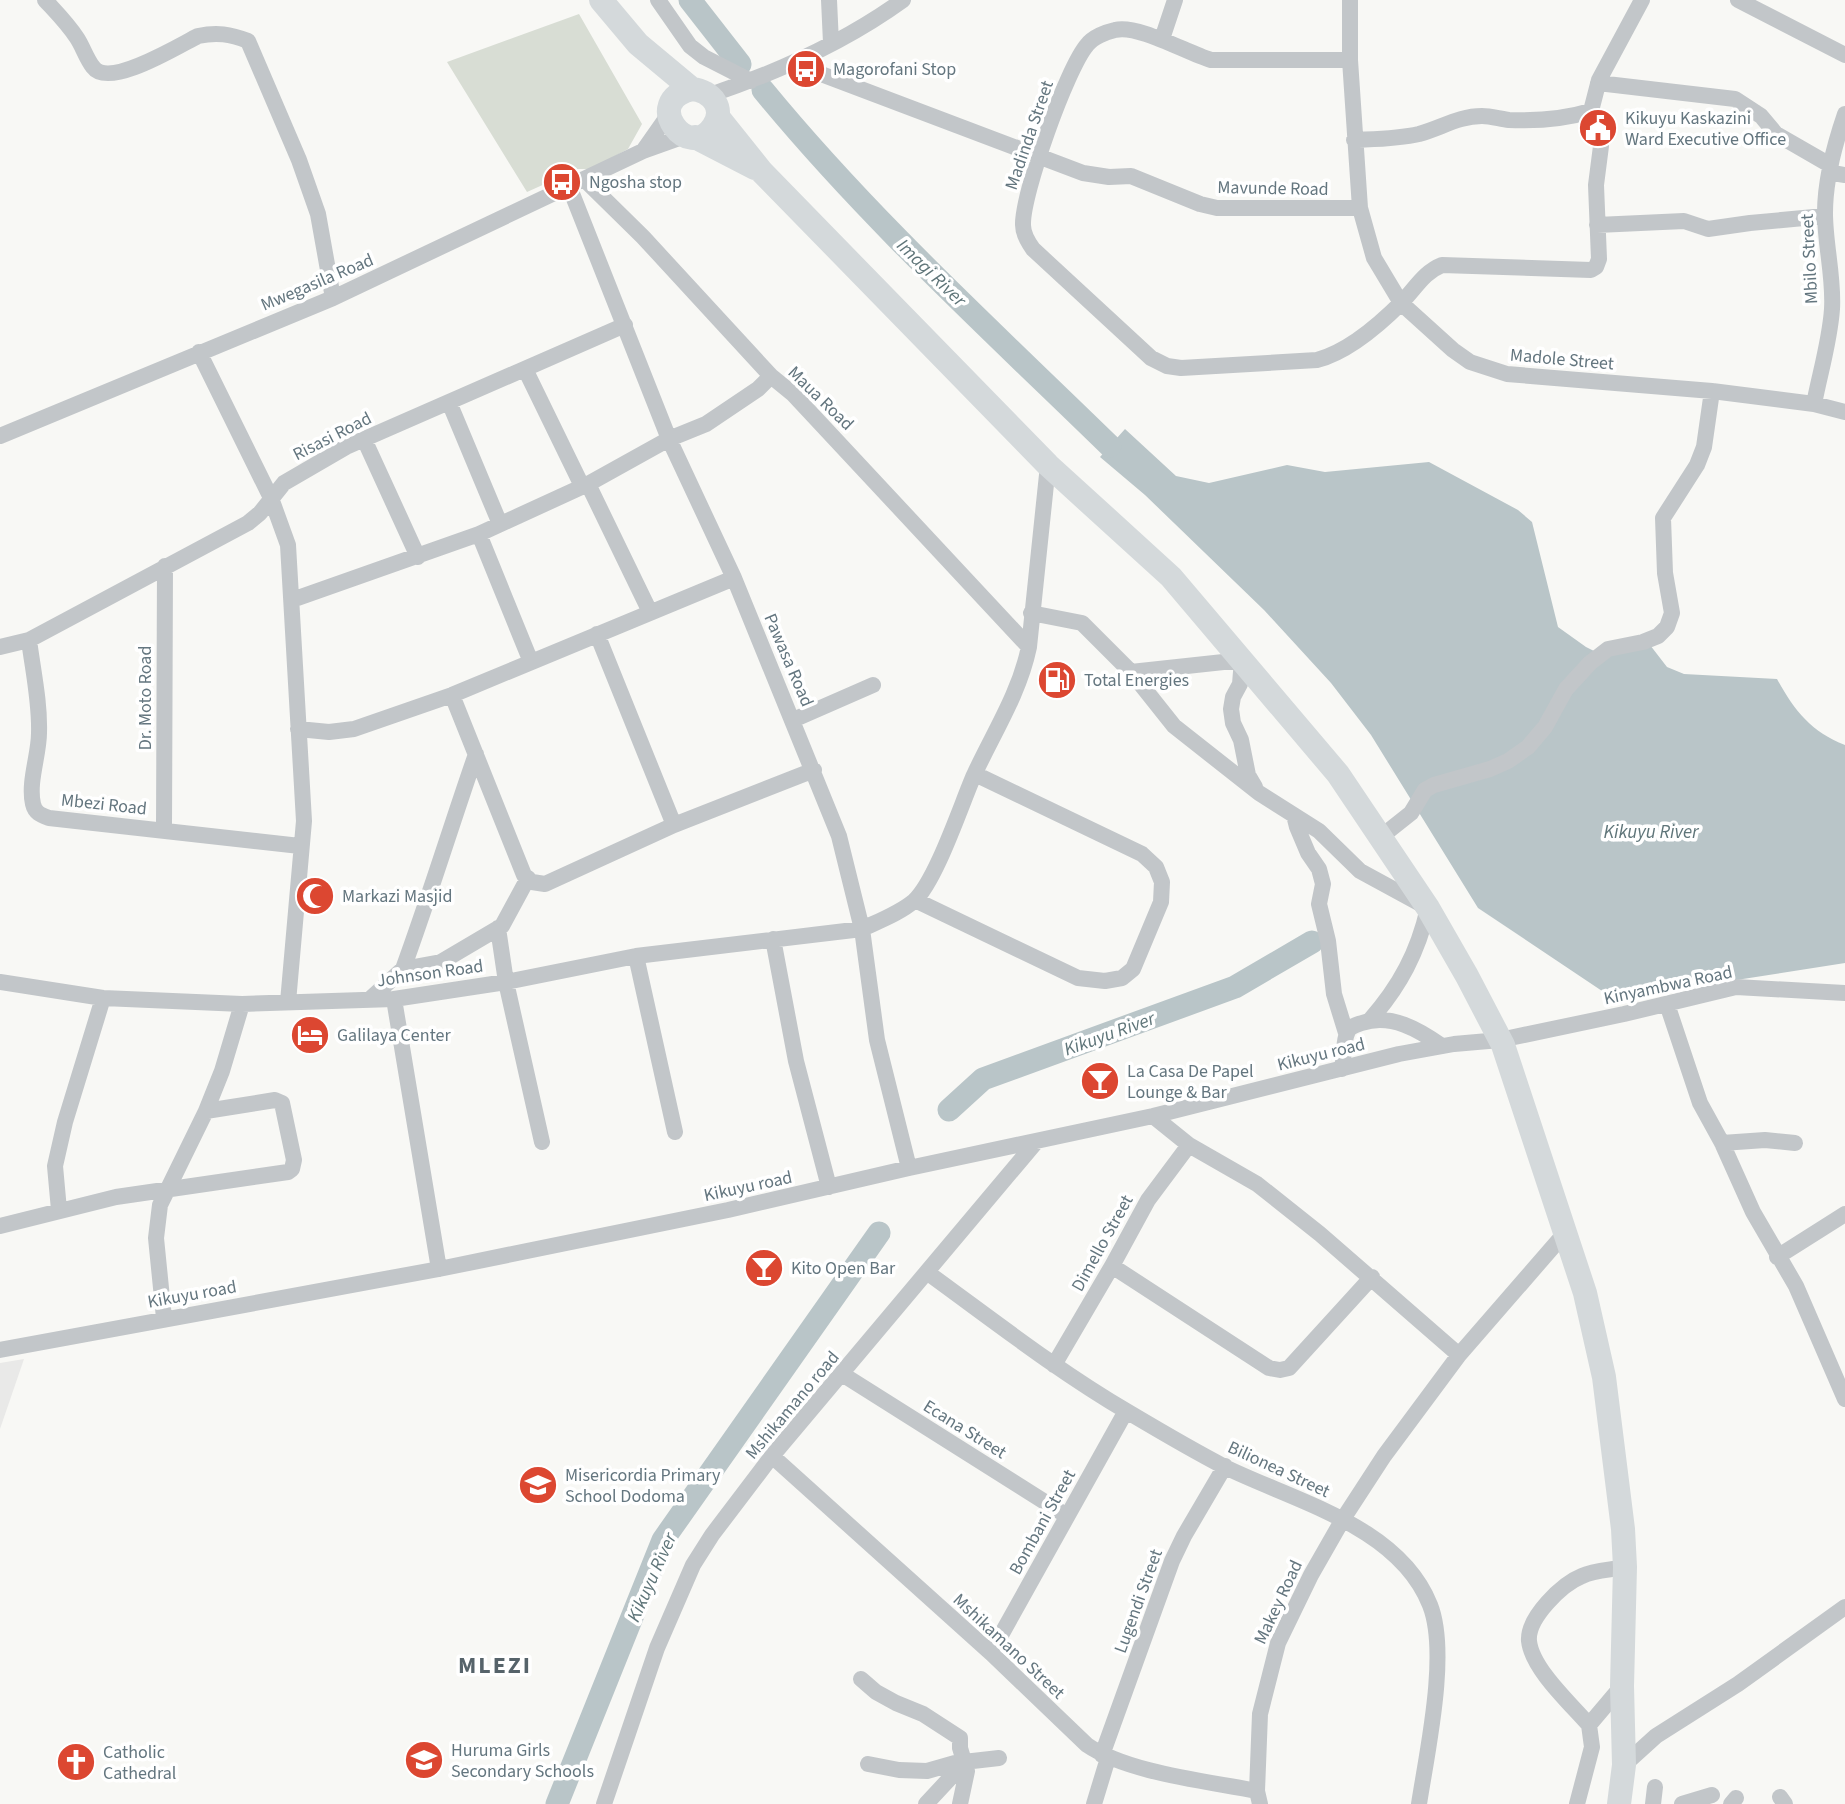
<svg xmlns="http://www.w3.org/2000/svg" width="1845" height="1804" viewBox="0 0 1845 1804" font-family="'Source Sans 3',sans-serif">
	<rect width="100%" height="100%" fill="#f8f8f5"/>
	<path fill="#e9e9e8" d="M24,1359l-24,70v-66z"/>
	<path fill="#d8ddd4" d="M579,14l63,110 -14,25 -37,20h-13l-51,23 -80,-130z"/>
	<path fill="#b9c5c8" d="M1125,429l51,47 33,7 78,-18 38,7 104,-10 89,48 14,12 26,105 28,20 18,9 46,-11 17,22 17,7 93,5c17,31 34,53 68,66v218l-231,36 -136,-91 -107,-173 -40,-52 -67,-73 -119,-115 -45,-38z"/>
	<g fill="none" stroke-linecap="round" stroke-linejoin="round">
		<path stroke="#b9c5c8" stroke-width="23" d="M690,0l50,64
			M763,90c105,128 228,240 347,356
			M949,1110l34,-31 252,-92 77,-45
			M557,1804l106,-264 216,-307"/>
		<path stroke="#c2c6c9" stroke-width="16" d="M45,0c11,12 23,24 32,38 6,9 9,20 16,29 16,22 85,-21 105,-31 19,-4 32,-2 50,5l51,119 19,54 15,84
			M658,0l32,46 14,11 47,24
			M829,0l2,43
			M1350,0v60l10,148 14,50 27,45 52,47 17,12 37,12 205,17 102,13 31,8
			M1738,0l107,55
			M1162,39l13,-39
			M1350,60h-139c-24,-7 -73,-36 -96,-30 -9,2 -22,7 -28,15 -20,23 -65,149 -64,180 0,9 5,17 10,24l118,109 16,8 14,2 136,-8c31,-8 63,-36 85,-58 13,-13 22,-30 40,-37l149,5 5,-3 3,-8 -3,-74 5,-39 -10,-35 8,-31 43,-80
			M792,63l291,110 26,4 22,-1 69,28 17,4h143
			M1598,83l137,16 26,17 15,18 54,31 3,8 12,2
			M710,95c68,-23 135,-53 193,-95
			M1354,140c22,-1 44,-1 65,-6 22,-6 40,-18 63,-18 9,0 18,3 27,4 26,1 56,-1 82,-9
			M643,151l26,-37
			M584,179l59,58 128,139 22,18 236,253
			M569,186l100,253 65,139 105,258 23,93 15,111 32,128
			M1597,225l87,-4 24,8 42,-6 75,-7
			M199,352l72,146 17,47 16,276 -16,181
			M525,369l57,117
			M449,402l51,122
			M1814,404c6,-31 16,-64 18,-95 2,-32 -7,-64 -7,-96 0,-34 9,-67 20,-99
			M0,436l333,-138 310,-147 42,-15
			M364,439l54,118
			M588,484l62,128
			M479,534l52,128
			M292,600l187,-66 109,-50 81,-45 37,-15 52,-35 13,-13
			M1031,613l51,10 49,49 43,54 85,67 60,38 41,40 68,37c-10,44 -28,78 -58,112
			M597,634l77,191
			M29,640c4,31 11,62 10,93 0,22 -11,49 -6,71 2,9 8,11 16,14l251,28
			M0,647l29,-7 219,-117 12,-10 24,-30 62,-36 279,-122
			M1131,672l111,-12 -2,24 -7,13 -2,12 2,14 8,17 7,35 7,12
			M452,695l72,180 8,7 13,2 129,-59 140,-55
			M793,720l80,-35
			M298,729l31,3 25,-3 98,-34 282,-117
			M1294,815l3,12 11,26 11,16 4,15 -4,20 9,37 6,53 12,39
			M164,830l1,-264
			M1382,836l29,-23 14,-23 9,-5 56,-16 18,-8 20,-14 17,-20 21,-38 24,-26 18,-14 35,-7 15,-6 9,-9 5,-14 -7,-40 -2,-55 34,-53 7,-18 8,-56
			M915,900l163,78 27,3 17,-3 11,-9 28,-67 1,-20 -6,-15 -14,-13 -167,-80
			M498,928l8,54 36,160
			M773,939l23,122 33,126
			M636,956l39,176
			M403,969c26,-71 48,-143 73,-215
			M0,982l103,16 139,6 152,-5 112,-17 130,-26 226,-27c17,-8 38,-16 52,-28 22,-20 47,-96 60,-126 20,-43 45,-81 55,-128l19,-182
			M394,999l45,270
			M369,1000l34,-31 38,-7 61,-36 26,-48
			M1667,1004l33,99 22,40 31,69 43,74 49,113
			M1342,1069c2,-11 1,-29 6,-38 3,-5 8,-6 14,-8 29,-10 57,7 80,23
			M1153,1116l36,29 68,39 63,50 139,121
			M1722,1143l43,-3 30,3
			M59,1210l-4,-44 10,-44 38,-124
			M0,1226l116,-29 172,-25 4,-3 2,-9 -12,-57 -7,-3 -69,11
			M1777,1257l68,-43
			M1112,1266l157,102 11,2 9,-2 83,-91
			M928,1273c66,48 130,98 200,139 32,19 64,38 97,55 69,34 174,59 205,138 19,48 -3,147 -11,199
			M164,1318l-8,-80 4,-33 46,-94 16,-40 20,-67
			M0,1350l439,-81 289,-59 181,-42 244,-52 246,-62 55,-10 46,-4 124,-26 112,-27 109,6
			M1054,1365l58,-99 36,-66 41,-55
			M842,1374l225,142
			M772,1456l219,197 96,92c41,28 120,36 170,46
			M991,1653l135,-242
			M861,1679l15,13 20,11 27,11 37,24v10l7,23 -7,33
			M1589,1725c-18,-21 -57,-56 -60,-84 -2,-23 33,-57 53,-65 12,-6 29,-6 43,-9
			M1102,1755l70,-194 12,-25 41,-70
			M868,1764l31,6 28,1 28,-8 44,-5
			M1624,1765l32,-29 82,-52 107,-77
			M1780,1797l5,7
			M604,1804l53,-156 36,-83 19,-30 60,-79 264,-314
			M926,1804l39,-42
			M1094,1804l14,-46
			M1260,1804l-3,-13 3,-77 18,-71 33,-68 32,-56 41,-63 75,-101 106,-122
			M1577,1804l15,-57 -3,-22 33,-39
			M1653,1804l2,-17
			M1682,1804l30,-9
			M1731,1804l5,-6"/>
		<path stroke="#d4d9db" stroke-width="24" d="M601,0l37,44 54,45c20,2 34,20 21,38 -24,36 -73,-26 -21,-38
			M718,117l44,55 286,293 123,112 167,197 90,134 39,68 36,69 82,248 19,84 19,152 2,38 -3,119 2,79 -5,39
			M695,137l60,31"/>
	</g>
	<defs>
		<g id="bus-disc" transform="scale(2.0125)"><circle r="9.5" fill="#dc4731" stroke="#fff"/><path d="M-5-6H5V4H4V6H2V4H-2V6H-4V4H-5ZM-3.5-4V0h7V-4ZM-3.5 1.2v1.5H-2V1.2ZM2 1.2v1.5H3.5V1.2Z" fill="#fff"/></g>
		<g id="civic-disc" transform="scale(2.0125)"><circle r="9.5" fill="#dc4731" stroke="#fff"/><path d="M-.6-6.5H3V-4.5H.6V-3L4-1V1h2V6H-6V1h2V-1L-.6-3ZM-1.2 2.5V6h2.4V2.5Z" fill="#fff"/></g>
		<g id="fuel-disc" transform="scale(2.0125)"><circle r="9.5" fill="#dc4731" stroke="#fff"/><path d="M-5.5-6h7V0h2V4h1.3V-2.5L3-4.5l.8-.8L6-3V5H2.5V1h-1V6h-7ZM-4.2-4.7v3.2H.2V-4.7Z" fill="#fff"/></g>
		<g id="mosque-disc" transform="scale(2.0125)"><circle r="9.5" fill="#dc4731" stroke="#fff"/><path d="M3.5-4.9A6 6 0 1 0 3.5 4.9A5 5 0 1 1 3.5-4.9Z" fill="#fff"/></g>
		<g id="hotel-disc" transform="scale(2.0125)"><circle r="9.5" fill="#dc4731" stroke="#fff"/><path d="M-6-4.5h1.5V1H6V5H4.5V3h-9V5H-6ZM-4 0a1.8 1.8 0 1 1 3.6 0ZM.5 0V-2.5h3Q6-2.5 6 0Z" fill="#fff"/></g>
		<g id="bar-disc" transform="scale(2.0125)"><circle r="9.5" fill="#dc4731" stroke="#fff"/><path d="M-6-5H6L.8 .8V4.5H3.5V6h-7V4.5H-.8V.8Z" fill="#fff"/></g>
		<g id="school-disc" transform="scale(2.0125)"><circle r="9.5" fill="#dc4731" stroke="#fff"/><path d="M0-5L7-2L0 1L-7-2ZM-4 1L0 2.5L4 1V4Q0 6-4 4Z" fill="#fff"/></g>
		<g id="church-disc" transform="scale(2.0125)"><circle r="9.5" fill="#dc4731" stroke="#fff"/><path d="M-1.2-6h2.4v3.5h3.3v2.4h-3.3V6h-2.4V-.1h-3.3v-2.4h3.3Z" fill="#fff"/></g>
	</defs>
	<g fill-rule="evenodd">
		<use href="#bus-disc" x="806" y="69"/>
		<use href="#civic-disc" x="1598" y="128"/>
		<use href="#bus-disc" x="562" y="182"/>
		<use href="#fuel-disc" x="1057" y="680"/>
		<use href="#mosque-disc" x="315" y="896"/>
		<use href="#hotel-disc" x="310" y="1035"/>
		<use href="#bar-disc" x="1100" y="1081"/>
		<use href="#bar-disc" x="764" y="1268"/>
		<use href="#school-disc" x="538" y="1485"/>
		<use href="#school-disc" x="424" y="1760"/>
		<use href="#church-disc" x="76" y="1762"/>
	</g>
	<g text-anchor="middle" stroke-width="7" stroke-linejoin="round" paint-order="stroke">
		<g font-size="18" fill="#64767f" stroke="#fff" text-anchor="start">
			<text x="833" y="75">Magorofani Stop</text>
			<text x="1625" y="124">Kikuyu Kaskazini<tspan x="1625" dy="21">Ward Executive Office</tspan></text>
			<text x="589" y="188">Ngosha stop</text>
			<text x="1084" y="686">Total Energies</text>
			<text x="342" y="902">Markazi Masjid</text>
			<text x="337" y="1041">Galilaya Center</text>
			<text x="1127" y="1077">La Casa De Papel<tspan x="1127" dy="21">Lounge &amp; Bar</tspan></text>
			<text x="791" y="1274">Kito Open Bar</text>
			<text x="565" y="1481">Misericordia Primary<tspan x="565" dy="21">School Dodoma</tspan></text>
			<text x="451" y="1756">Huruma Girls<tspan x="451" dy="21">Secondary Schools</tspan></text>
			<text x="103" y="1758">Catholic<tspan x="103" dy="21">Cathedral</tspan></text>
		</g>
		<g font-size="18" fill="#64767f" stroke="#fff">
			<text transform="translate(1029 135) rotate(-71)" y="6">Madinda Street</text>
			<text transform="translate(1273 188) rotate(1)" y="6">Mavunde Road</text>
			<text transform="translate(1809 259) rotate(-93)" y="6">Mbilo Street</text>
			<text transform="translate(317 282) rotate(-23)" y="6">Mwegasila Road</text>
			<text transform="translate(1562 359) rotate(5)" y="6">Madole Street</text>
			<text transform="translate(821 398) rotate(44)" y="6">Maua Road</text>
			<text transform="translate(332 436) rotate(-27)" y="6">Risasi Road</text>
			<text transform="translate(789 660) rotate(67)" y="6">Pawasa Road</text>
			<text transform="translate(145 698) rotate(-90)" y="6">Dr. Moto Road</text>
			<text transform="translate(104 804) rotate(6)" y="6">Mbezi Road</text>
			<text transform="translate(430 973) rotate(-8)" y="6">Johnson Road</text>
			<text transform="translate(1668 985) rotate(-12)" y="6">Kinyambwa Road</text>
			<text transform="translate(1321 1054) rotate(-14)" y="6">Kikuyu road</text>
			<text transform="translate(748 1186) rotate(-12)" y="6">Kikuyu road</text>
			<text transform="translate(1102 1243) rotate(-61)" y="6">Dimello Street</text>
			<text transform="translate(192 1294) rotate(-10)" y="6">Kikuyu road</text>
			<text transform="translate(792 1405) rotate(-50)" y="6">Mshikamano road</text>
			<text transform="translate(965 1429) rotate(32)" y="6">Ecana Street</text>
			<text transform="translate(1279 1469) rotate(25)" y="6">Bilionea Street</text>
			<text transform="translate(1042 1522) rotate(-61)" y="6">Bombani Street</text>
			<text transform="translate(1138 1601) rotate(-70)" y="6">Lugendi Street</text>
			<text transform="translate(1278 1602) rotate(-65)" y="6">Makey Road</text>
			<text transform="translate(1009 1646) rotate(43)" y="6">Mshikamano Street</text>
		</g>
		<g font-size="19" font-style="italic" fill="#5f7579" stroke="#fff">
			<text transform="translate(932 272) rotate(44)" y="7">Imagi River</text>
			<text x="1651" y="838">Kikuyu River</text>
			<text transform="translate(1109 1033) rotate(-20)" y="7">Kikuyu River</text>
			<text transform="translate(651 1577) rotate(-66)" y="7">Kikuyu River</text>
		</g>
		<g font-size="24" font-weight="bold" letter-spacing="2" fill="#56636a" stroke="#fff">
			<text x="495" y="1673">MLEZI</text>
		</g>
	</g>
</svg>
